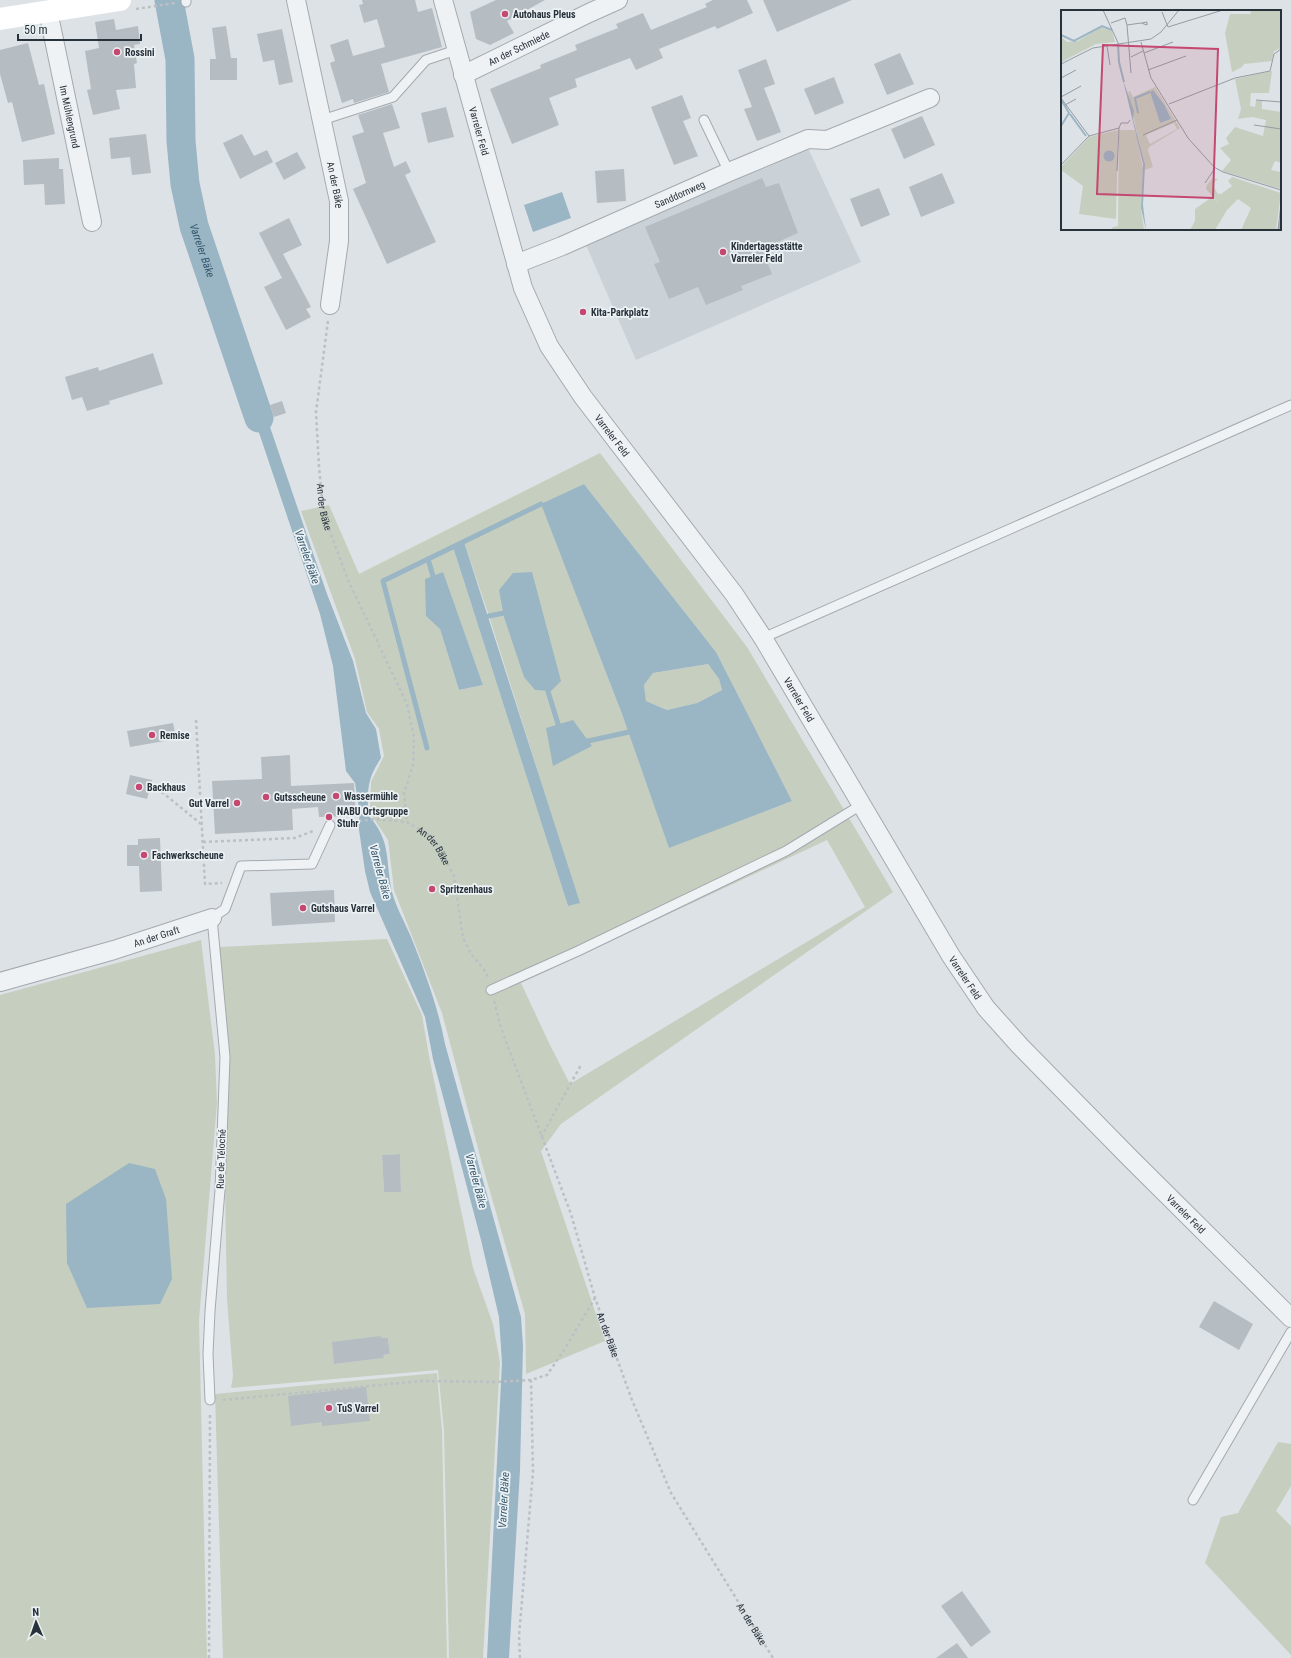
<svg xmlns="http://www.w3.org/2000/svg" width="1291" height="1658" font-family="'Roboto Condensed',sans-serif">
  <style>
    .built { fill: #cbd2d7 }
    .green { fill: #c6cfbf; fill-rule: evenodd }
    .water { fill: #9ab5c4; fill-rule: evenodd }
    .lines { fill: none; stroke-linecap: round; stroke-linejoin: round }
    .stream { stroke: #9ab5c4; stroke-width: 5 }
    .river { stroke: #9ab5c4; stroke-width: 29 }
    .building { fill: #b5bcc2 }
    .lane-casing { stroke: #a3aaaf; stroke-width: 11 }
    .street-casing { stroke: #a3aaaf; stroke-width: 20 }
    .path { stroke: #bbc0c5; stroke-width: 2.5; stroke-dasharray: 3 3; stroke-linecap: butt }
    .lane { stroke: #eff2f5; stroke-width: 9 }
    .street { stroke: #eff2f5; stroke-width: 18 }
    .secondary { stroke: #fff; stroke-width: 22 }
    .poi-dot { fill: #c54870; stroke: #ecf1f4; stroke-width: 1.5 }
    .labels { text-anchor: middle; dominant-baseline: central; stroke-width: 3.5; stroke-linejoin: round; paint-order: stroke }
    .poi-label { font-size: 10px; font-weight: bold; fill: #28323b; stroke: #ecf1f4; text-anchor: start }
    .street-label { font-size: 10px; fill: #28323b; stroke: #ecf1f4 }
    .water-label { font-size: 11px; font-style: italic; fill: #34576d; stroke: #ecf1f4 }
    .inset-river { fill: none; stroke: #9ab5c4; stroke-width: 2 }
    .inset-road { fill: none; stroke: #959ca2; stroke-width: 1 }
    .view { fill: #c54870; fill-opacity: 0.15; stroke: #c54870; stroke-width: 2 }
    .inset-edge { fill: none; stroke: #28323b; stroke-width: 2 }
  </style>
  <rect width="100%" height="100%" fill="#dde2e6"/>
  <path class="built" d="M808,148L861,262L636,360L585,243Z"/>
  <path class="green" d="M600,453L747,647L893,892L561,1124L541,1151L605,1341L526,1374L525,1314L483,1167L442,1013L394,890L388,840L370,813L371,782L384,756L379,729L367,712L355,659L301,511L329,505L359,574ZM584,484L716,652L792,801L669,847L622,714L542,505ZM464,542L489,616L579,903L568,906L453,547ZM443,573L483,685L459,690L440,629ZM827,840L865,907L570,1084L549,1043L521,983Z
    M708,664L719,679L722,690L697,703L667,710L646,701L644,685L653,673Z
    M387,939L422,1015L429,1056L473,1268L493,1324L500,1362L483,1658H449L444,1431L438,1370L231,1388L233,1376L227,1299L224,1131L219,947ZM400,1154L401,1192H384L382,1155ZM381,1336V1338H388L390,1354L383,1355V1358L334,1364Z
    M201,940L215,1055L217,1103L199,1320L207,1658H0V995Z
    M437,1373L442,1431L447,1658H223L215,1394Z
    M1278,1442L1291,1444V1486L1276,1511L1291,1526V1655L1205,1563L1221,1517L1238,1513Z"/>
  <path class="water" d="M562,192L571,218L533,232L524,205Z
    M246,381L257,389L327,594L353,661L366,713L376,729L381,758C366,781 368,789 368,815C392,841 385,861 392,892C396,907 405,923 411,937C425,972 438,1007 445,1044L521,1317L523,1346L520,1470L509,1658H487L502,1363L499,1317L481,1240L433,1059L425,1017L370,892L365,871L358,823L360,815L355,783L346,771L333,666L320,614L246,394Z
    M584,484L716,652L792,801L669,848L622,714L541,504ZM708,664L719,679L722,690L697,703L667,710L646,701L644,685L653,673Z
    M464,542L580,903L568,906L453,547Z
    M443,572L483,685L459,690L440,629L426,616L425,579Z
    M532,572L561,681L551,691L535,690L524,677L504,617L499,590L513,573Z
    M573,720L592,746L553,766L546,728Z
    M129,1163L155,1169L166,1199L172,1279L160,1304L87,1308L67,1263L66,1204Z"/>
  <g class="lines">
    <path class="stream" d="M428,559L433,576
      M489,616L509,612
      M546,685L558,724L561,728
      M583,741H588L629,732
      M427,748L383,581L541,504"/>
    <path class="river" id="s1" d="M169,0L180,59L181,141L185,184L194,226L259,418"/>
  </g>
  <path class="building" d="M362,0H415L418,12L432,8L442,47L381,64L389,92L354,103L353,99L342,103L330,63L335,61L330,45L348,39L353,56L385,47L377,19L364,23L359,5L363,4Z
    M496,0H545L507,21L514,33L490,45L476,39L470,12Z
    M713,0H747L753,13L717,29L715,26L659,49L663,58L636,70L630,58L575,79L577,87L549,98L559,125L512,144L490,89L541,68L540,65L577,50L575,45L618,28L616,24L643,13L651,30L707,7L705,4Z
    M763,0H852L777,32Z
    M114,19L116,30L138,26L140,44L134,45L137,63L134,64L136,88L116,90L120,109L93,115L87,90L91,89L85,51L99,48L95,22Z
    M226,26L231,58H237V80H210V59H216L212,28Z
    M282,29L293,82L279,85L274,60L263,62L257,34Z
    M28,43L39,85L44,84L55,134L22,142L12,102L8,103L0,74V50Z
    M900,53L914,84L887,95L874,64Z
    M766,59L775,84L764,88L781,132L757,141L744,109L752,107L738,70Z
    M834,77L844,103L815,115L804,89Z
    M682,95L691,118L683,121L698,156L674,165L651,107Z
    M392,104L400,128L383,133L394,167L406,161L411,172L405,175L436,242L387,264L353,189L366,183L352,136L364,132L358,115Z
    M446,107L454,137L428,143L421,113Z
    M922,116L935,145L904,159L891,129Z
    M146,134L151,173L132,175L130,157L111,159L109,138Z
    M242,134L254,156L267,150L273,162L240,179L223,143Z
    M297,152L306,168L284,180L275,163Z
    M59,158V169H63L65,204L45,205L44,184L24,185L23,160Z
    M624,169L626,201L597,203L595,171Z
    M942,173L955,203L921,217L909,187Z
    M762,178L766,187L779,183L798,233L762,249L772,274L741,286L743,290L706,305L698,287L669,299L654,264L660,262L645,227Z
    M879,188L890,215L861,227L850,199Z
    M289,218L302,245L283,254L311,307L306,309L311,317L286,330L264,287L282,278L259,233Z
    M153,353L163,384L109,401L110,404L87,411L82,397L72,400L65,377L98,367L99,371Z
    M282,401L286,413L274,417L270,405Z
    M173,723L176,739L130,747L127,731Z
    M290,755L291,786L354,783L356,816L319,817L318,807L292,809L293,830L215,834L212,781L262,779L261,757Z
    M130,775L152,780L147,799L126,794Z
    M160,838L162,891L140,892L139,866H127V845H138V839Z
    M334,890L335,922L272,926L270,893Z
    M400,1154L401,1192H384L382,1155Z
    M1214,1301L1253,1324L1239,1350L1199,1327Z
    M381,1336V1338H388L390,1354L383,1355L384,1358L334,1364L332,1342Z
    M366,1387L370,1421L322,1426V1422L291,1426L288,1396Z
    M962,1591L991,1632L971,1647L941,1606Z
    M957,1643L968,1658H936Z"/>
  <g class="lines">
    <defs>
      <path id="lane" d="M186,0V2
        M322,120L393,97L426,60L456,50
        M704,120L729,172
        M763,638L1291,405
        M491,990L578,951L786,851L861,805
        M210,1400L208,1354L210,1311L220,1190L225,1057L212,918L225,909L241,866L312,864L330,825
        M1193,1500L1291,1332"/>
      <g id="street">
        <path id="s5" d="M296,0L339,201V241L330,305"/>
        <path id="s6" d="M443,0L523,288L549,346L583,397L734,594L763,638L951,956L986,1008L1020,1046L1131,1159L1291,1318"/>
        <path id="s7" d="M48,11L92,222"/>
        <path id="s8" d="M463,75L589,13L618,0"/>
        <path id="s9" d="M516,264L562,246L729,172L808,139L827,140L930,98"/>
        <path id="s10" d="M0,982L114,950L212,918"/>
      </g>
    </defs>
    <use href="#lane" class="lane-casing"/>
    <use href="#street" class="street-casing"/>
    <g class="path">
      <path d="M136,9L175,3"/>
      <path id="s2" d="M328,321L316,412L319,467L323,508L326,521L348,580L407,704L414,737L413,765L404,793L407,822"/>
      <path d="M196,720L205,884L222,883"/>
      <path d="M157,788L201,824"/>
      <path id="s3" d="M341,823L376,819L407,822L429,835L438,846L454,876L463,938L471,954L486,972L488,978"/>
      <path d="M203,842L295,838L313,831"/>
      <path id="s4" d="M494,1001L501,1028L571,1214L595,1298L632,1400L671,1493L773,1658"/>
      <path d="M541,1137L581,1065"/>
      <path d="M223,1400L422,1381L495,1382L531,1380L547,1375L564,1350L595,1298"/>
      <path d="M209,1658L210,1412"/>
      <path d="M520,1658L519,1636L533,1472L531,1380"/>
    </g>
    <use href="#lane" class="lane"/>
    <use href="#street" class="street"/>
    <path class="secondary" d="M0,19L120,0"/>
  </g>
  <g class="poi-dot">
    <circle cx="505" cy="14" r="4"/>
    <circle cx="117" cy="52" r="4"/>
    <circle cx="723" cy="252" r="4"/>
    <circle cx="583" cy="312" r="4"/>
    <circle cx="152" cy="735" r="4"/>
    <circle cx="139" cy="787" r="4"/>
    <circle cx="336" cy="796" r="4"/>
    <circle cx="266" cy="797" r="4"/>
    <circle cx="237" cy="803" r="4"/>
    <circle cx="329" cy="817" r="4"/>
    <circle cx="144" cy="855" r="4"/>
    <circle cx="432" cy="889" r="4"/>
    <circle cx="303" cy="908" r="4"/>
    <circle cx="329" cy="1408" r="4"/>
  </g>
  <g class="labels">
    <g class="poi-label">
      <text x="513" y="14">Autohaus Pleus</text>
      <text x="125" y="52">Rossini</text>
      <text x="731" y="246">Kindertagesstätte<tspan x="731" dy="12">Varreler Feld</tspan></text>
      <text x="591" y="312">Kita-Parkplatz</text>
      <text x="160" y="735">Remise</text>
      <text x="147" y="787">Backhaus</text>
      <text x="344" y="796">Wassermühle</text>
      <text x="274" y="797">Gutsscheune</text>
      <text x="229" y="803" text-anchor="end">Gut Varrel</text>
      <text x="337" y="811">NABU Ortsgruppe<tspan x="337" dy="12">Stuhr</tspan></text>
      <text x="152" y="855">Fachwerkscheune</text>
      <text x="440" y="889">Spritzenhaus</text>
      <text x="311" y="908">Gutshaus Varrel</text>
      <text x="337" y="1408">TuS Varrel</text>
    </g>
    <g class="street-label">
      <text stroke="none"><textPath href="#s8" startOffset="62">An der Schmiede</textPath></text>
      <text stroke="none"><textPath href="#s7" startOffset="108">Im Mühlengrund</textPath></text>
      <text stroke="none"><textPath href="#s6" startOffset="136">Varreler Feld</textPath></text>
      <text stroke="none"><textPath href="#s5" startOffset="189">An der Bäke</textPath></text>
      <text stroke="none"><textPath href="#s9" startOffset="178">Sanddornweg</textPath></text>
      <text stroke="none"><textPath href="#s6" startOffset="472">Varreler Feld</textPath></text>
      <text stroke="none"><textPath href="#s2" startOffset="187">An der Bäke</textPath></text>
      <text stroke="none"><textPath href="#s6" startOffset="796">Varreler Feld</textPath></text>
      <text stroke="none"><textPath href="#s3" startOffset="103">An der Bäke</textPath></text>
      <text stroke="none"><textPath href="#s10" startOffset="163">An der Graft</textPath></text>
      <text stroke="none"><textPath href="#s6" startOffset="1120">Varreler Feld</textPath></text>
      <text transform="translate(221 1159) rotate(-88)">Rue de Téloché</text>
      <text stroke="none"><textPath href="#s6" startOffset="1444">Varreler Feld</textPath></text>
      <text stroke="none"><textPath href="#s4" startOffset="353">An der Bäke</textPath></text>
      <text stroke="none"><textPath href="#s4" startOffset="677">An der Bäke</textPath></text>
    </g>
    <g class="water-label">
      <text stroke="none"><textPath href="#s1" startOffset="254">Varreler Bäke</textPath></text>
      <text transform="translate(307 557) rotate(71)">Varreler Bäke</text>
      <text transform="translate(380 872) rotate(75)">Varreler Bäke</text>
      <text transform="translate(476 1181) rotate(75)">Varreler Bäke</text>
      <text transform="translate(504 1500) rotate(-87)">Varreler Bäke</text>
    </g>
  </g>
  <g transform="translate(1061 10)">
    <rect width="220" height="220" fill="#dde2e6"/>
    <path d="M189,0H220V38L213,41L211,51L183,54L181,57L171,62L164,23L169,4H190ZM40,17L51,21L54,32L35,34L0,52V27L6,32L17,31ZM211,61L208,83H190L189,96L194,97L195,91H201V99L220,102V153L214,151L210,160L220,162V179L161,161L170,150L159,138L168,134L165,128L174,117L202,126L205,110L191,107L177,109L180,99L174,69ZM94,77L119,118L88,137L87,140L92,157L84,160L67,82L69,81L72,87ZM89,82L104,96L110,109L99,113ZM113,113L116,119L89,134L85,125ZM57,120L55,209L18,204L22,176L0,160V157L28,127ZM58,120H73L76,127L82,159L80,198L83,220H50L52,217L57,216ZM171,167L220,183L215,220H180L190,198L177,189L166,200L154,220H129L134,211V199L151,187L159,195L145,179L146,175L152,168L157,169L151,174L157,184H160L171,176L167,171Z" fill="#c6cfbf" fill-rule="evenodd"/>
    <path d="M62,70L73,101L72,109L84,155L82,195L85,220L80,198L82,154ZM92,80L104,96L110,109L99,113L89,82ZM42.5 146a5.5 5.5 0 1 1 11 0a5.5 5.5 0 1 1-11 0Z" fill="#9ab5c4"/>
    <path class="inset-river" d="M0,25L13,31L41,16L51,20M57,34L58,52L63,72M77,103L74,88L89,82M9,104L25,126M0,116L8,103L1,91M218,220L220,207"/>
    <path class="inset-road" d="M42,0L58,35M101,2L107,17L162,0M50,13L64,8L66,15M80,32L90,68L127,128L153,157L162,162L220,180M46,36L49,55M83,43L112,32M70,47L82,41M0,54L32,38L90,29L100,22L118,0M87,60L125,46M70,63L66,15L80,13L86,15V12L81,13M0,68L15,60M0,87L20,76M0,88L28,126M195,90L220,92M108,94L174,68L209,61L213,44L220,39M4,95L15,89M193,115L220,119M58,118L60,113H67L69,110M82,125L116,110M0,155L28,126L58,118M56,161L58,118M144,173L154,158M217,220L220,194"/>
    <path class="view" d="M42,35L157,39L152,188L36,184Z"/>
    <rect width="220" height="220" class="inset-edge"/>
  </g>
  <g transform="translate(36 1622) rotate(358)" stroke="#ecf1f4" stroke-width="3" paint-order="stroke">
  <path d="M0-3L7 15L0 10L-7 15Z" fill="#28323b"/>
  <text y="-6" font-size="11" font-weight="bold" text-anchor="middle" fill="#28323b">N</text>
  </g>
  <path d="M18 34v6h123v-6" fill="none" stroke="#28323b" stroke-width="2"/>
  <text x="24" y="34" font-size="12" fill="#28323b" stroke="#ecf1f4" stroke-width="3" paint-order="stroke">50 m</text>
</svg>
